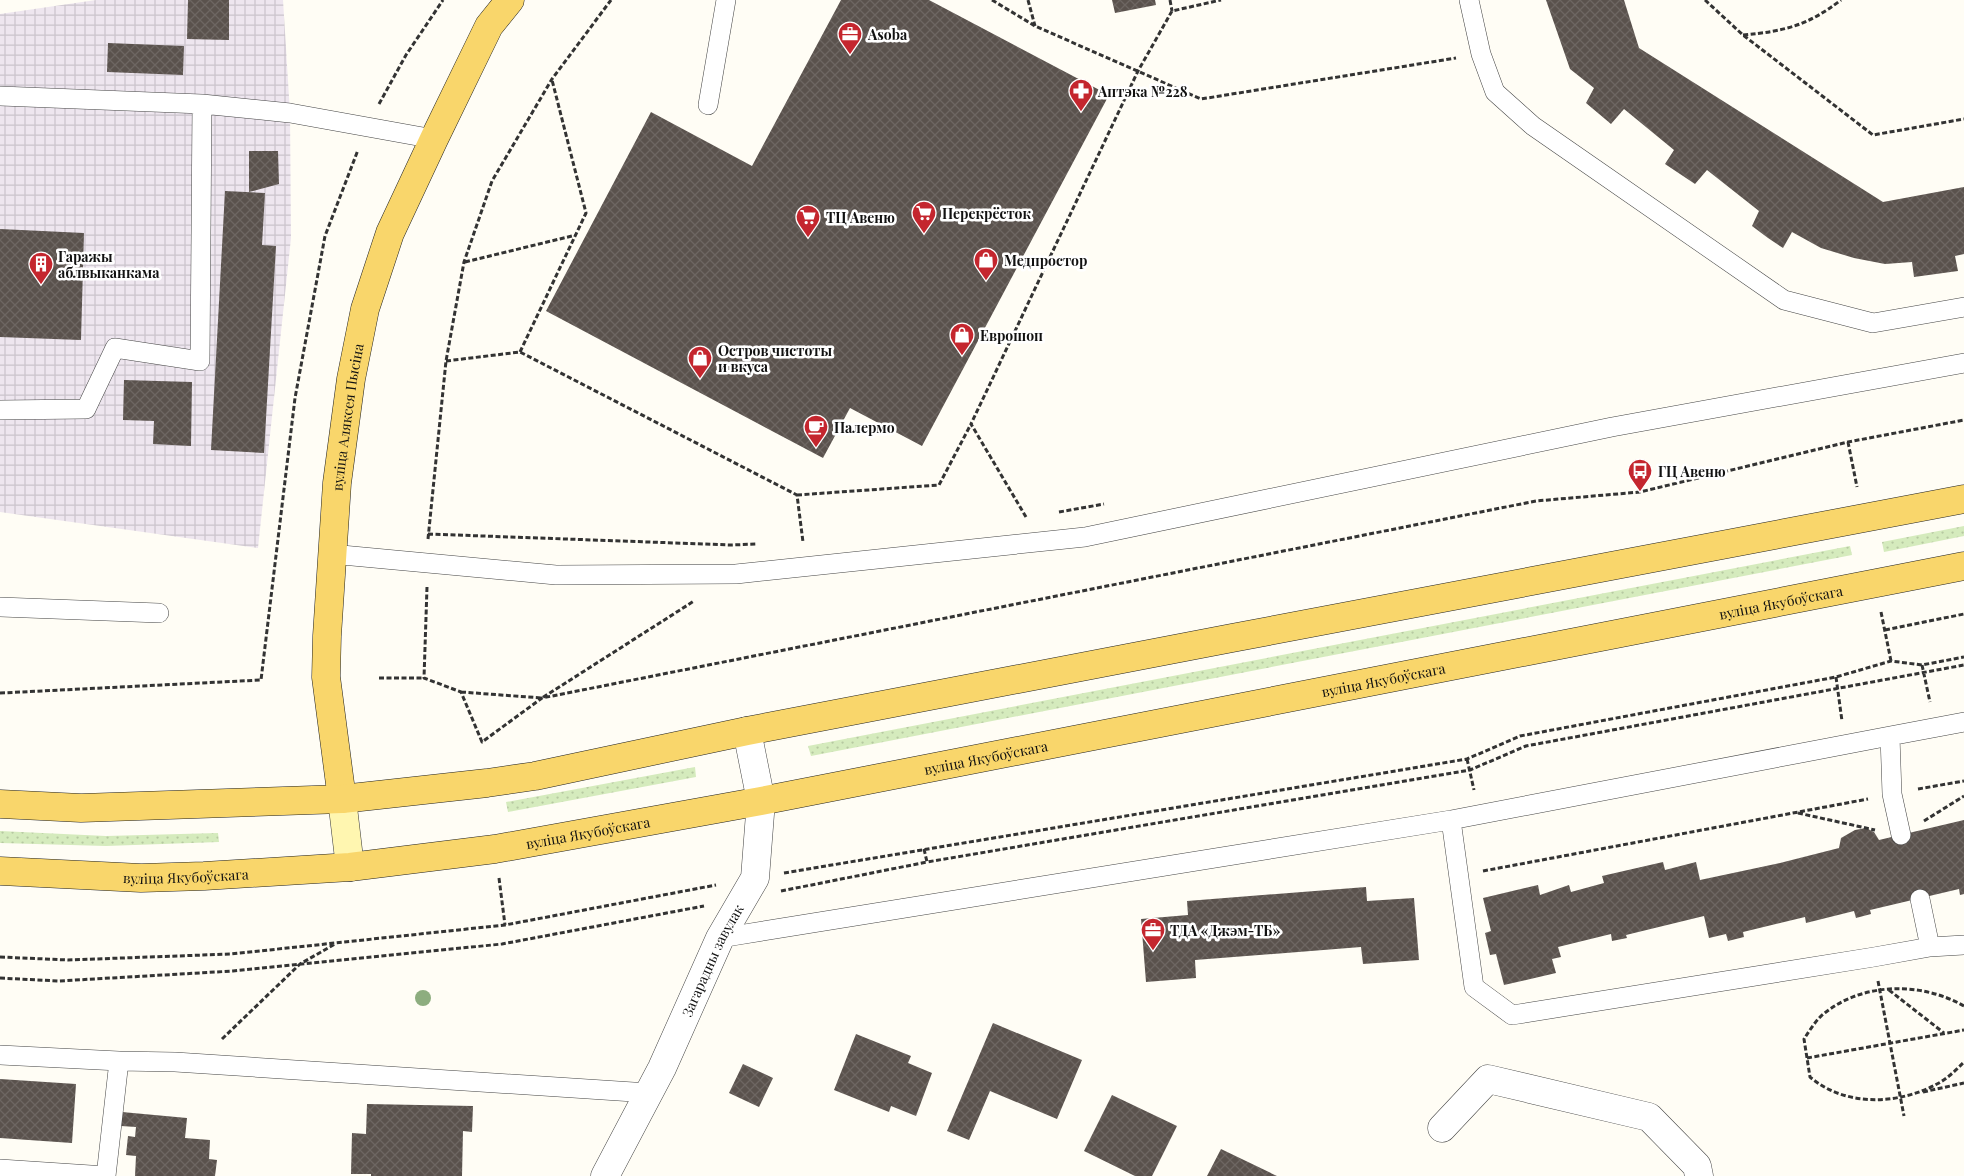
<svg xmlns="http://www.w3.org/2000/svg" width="1964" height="1176" font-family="'Playfair Display',serif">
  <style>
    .industrial { fill: url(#industrial-grid) }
    .grass { fill: url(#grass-dots) }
    .building { fill: url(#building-cross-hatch) }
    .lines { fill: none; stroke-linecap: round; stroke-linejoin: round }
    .lane-casing { stroke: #444; stroke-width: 20 }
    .street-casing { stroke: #444; stroke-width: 29 }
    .secondary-casing { stroke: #333; stroke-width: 29 }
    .primary-casing { stroke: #222; stroke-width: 29 }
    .path { stroke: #333; stroke-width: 3; stroke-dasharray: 5 2.5; stroke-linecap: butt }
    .lane { stroke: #fff; stroke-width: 19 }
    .street { stroke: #fff; stroke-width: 28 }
    .secondary { stroke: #fff6b0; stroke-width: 28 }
    .primary { stroke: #f9d66b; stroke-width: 28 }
    .tree { fill: #8dad7f }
    .labels { text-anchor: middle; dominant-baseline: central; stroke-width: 5; stroke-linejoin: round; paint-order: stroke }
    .poi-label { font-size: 14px; font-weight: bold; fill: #111; stroke: #fff; text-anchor: start }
    .street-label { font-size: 14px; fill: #111; stroke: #fff }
  </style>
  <defs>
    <pattern id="industrial-grid" width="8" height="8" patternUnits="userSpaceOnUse" patternTransform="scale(1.25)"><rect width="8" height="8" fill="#eee6ef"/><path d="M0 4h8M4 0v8" fill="none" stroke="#cbc4cc"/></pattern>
    <pattern id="grass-dots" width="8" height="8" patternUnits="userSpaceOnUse" patternTransform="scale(1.25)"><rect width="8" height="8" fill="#d5ebbd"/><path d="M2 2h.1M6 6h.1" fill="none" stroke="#b6c8a1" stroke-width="1.8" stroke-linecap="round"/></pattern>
    <pattern id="building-cross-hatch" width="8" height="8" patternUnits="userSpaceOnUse" patternTransform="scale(1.25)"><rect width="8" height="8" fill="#5a524d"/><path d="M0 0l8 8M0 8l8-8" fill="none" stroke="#6d6662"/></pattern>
  </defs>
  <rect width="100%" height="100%" fill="#fffdf5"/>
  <path class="industrial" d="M96,0H283L290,113L291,238L258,548L0,512V14Z"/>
  <path class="grass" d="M1964,526V536L1884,552L1882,542Z
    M1850,546L1852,555L811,756L808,746Z
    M695,767L696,777L508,812L506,802Z
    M0,831L106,836L218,833L219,842L106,846L0,843Z"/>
  <path class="building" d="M188,0H229V40L187,39Z
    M841,0H929L1109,95L922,446L850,408L823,458L546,311L651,112L752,166Z
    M1112,0H1155L1156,5L1115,13Z
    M1546,0H1624L1639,48L1883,202L1964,187V254L1955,256L1958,271L1914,277L1912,262L1885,264L1854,258L1821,248L1792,232L1783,248L1768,238L1752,226L1759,211L1707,170L1695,184L1665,164L1674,150L1624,109L1611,124L1586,103L1594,88L1570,69Z
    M108,43L184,46L183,75L107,72Z
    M249,151H278L279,184L249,192Z
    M225,191L265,193L262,245L276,246L264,453L211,450Z
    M0,229L84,233L81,340L0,337Z
    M124,380L192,382L191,446L153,444L154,421L123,420Z
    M1964,820V894L1960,895L1959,889L1870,910L1871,914L1856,918L1854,911L1806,923L1805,917L1743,932L1744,937L1728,941L1726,934L1709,938L1704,916L1626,935L1627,938L1612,941L1611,934L1558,947L1561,957L1552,959L1556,973L1504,985L1496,954L1490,955L1485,933L1491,931L1483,898L1538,885L1540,895L1569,885L1571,892L1604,883L1602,876L1663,862L1665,870L1696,862L1700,880L1780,863L1839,848L1841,838L1855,830L1866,828L1874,832L1879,840Z
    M1366,887L1367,901L1414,898L1419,960L1363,964L1361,947L1195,960L1196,978L1146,982L1141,919L1188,915L1187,901Z
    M993,1023L1082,1060L1057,1119L990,1091L969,1140L947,1131Z
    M856,1034L911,1056L908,1063L932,1073L916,1116L891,1106L889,1112L834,1090Z
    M743,1064L773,1078L759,1107L729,1093Z
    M0,1079L76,1084L72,1143L0,1138Z
    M1112,1095L1177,1126L1152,1176H1135L1084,1151Z
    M367,1104L473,1106L472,1132L463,1131L462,1176H371V1174H351L352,1133L366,1134Z
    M122,1112L187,1118L185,1138L210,1140L209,1159L217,1160L215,1176H135L136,1156L126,1155L128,1136L135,1137L136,1127L121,1126Z
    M1221,1149L1277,1176H1207Z"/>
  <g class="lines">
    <defs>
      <path id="lane" d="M1469,0L1481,54L1495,92L1533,126L1784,300L1873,323L1964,307
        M0,96L202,104L290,113L434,139
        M708,105L726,0
        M0,410L86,409L115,348L200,361L202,104
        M331,554L556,575L736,574L1085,537L1612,427L1964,363
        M0,607L159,613
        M1890,736L1964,722
        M1451,820L1474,987L1512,1015L1874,957L1930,947L1964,945
        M1920,899L1930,947
        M720,938L1451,820L1890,736L1892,794L1901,835
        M0,1055L119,1061L175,1062L649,1093
        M0,1169L106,1176
        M106,1176L119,1061"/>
      <g id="street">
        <path d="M1442,1128L1488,1079L1649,1117L1697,1166L1699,1176"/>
        <path id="s1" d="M605,1176L662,1068L720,938L755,878L761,801L747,731"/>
      </g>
      <path id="secondary" d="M342,799L350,867"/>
      <g id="primary">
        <path id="s2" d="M342,799L326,677L327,636L337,483L351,379L365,309L390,233L434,139L489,26L510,0"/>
        <path d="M0,804L81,808L342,799L487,783L535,776L747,731L1232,638L1964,499"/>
        <path id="s3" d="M0,871L141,878L204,876L350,867L495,849L761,801L1964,566"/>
      </g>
    </defs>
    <use href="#lane" class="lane-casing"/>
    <use href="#street" class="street-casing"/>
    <use href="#secondary" class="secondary-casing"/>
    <use href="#primary" class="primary-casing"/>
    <path class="path" d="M992,0L1035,26L1201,99L1456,58
      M1028,0L1035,26
      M1170,0L1172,11
      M1705,0L1743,35L1873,135L1964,119
      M1743,35C1785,31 1807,26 1841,0
      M379,104L406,55L443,0
      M465,262L576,235
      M520,352L586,213L552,80
      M446,361L520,352L797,495L803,542
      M1848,442L1857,487
      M797,495L939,485L971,424
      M1059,512L1104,504
      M1026,517L971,424L1138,71L1172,11L1221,0
      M428,534L731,545L757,544
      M428,539L446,361L464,262L492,181L552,79L611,0
      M427,587L424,678L461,692L482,742L542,698L1536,501L1640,492L1848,442L1964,420
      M1881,612L1891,661
      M1885,630L1964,614
      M1922,665L1930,702
      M1836,677L1842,721
      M379,678H424
      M461,692L542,698L694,601
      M0,693L261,680L295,398L325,236L358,150
      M1467,759L1474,790
      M1918,789L1964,781
      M1798,813L1875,830
      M1924,821L1964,796
      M924,849L927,862L1470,770L1526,746L1964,665
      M1483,871L1868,799
      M784,873L1467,759L1520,736L1836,677L1891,661L1922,665L1964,657
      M499,878L505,925
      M781,891L927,862
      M0,957L68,960L231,954L505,925L716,885
      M0,978L59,981L233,971L502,944L704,906
      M1878,981L1904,1116
      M1889,990L1944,1033
      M1964,1006C1922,982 1865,982 1826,1012C1817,1018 1810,1030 1804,1039L1810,1077C1845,1107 1898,1105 1937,1084C1947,1079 1956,1070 1964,1062
      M222,1039L300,964L335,944
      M1807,1058L1964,1030
      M1923,1092L1964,1083"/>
    <use href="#lane" class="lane"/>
    <use href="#street" class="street"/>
    <use href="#secondary" class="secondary"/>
    <use href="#primary" class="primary"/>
  </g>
  <circle class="tree" cx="423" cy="998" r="8"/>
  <defs>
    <symbol id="office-pin" viewBox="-11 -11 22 30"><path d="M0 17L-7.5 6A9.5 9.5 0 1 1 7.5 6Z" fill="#c4262e" stroke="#fff"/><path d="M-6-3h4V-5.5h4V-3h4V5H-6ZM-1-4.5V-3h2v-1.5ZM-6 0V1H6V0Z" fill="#fff"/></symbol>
    <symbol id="pharmacy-pin" viewBox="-11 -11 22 30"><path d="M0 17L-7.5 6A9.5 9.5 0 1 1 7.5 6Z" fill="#c4262e" stroke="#fff"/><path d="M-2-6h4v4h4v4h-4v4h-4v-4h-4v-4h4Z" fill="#fff"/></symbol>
    <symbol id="supermarket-pin" viewBox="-11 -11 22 30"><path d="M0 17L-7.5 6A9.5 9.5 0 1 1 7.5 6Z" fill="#c4262e" stroke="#fff"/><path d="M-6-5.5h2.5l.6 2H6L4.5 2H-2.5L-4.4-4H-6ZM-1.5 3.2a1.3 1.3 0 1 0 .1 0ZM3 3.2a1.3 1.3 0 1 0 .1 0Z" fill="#fff"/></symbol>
    <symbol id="shop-pin" viewBox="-11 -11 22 30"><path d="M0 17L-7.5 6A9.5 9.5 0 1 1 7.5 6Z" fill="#c4262e" stroke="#fff"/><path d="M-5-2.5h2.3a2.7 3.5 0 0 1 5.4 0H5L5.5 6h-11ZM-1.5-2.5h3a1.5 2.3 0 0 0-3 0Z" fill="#fff"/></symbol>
    <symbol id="building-pin" viewBox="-11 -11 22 30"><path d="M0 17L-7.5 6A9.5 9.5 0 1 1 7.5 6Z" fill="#c4262e" stroke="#fff"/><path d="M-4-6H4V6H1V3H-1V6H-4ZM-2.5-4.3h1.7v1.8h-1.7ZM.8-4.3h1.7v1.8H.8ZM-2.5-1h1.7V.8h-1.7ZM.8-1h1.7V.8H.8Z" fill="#fff"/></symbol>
    <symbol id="cafe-pin" viewBox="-11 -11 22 30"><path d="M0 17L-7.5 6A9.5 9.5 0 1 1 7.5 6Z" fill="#c4262e" stroke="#fff"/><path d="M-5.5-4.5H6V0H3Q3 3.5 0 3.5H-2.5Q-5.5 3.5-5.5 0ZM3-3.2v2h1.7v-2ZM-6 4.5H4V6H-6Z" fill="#fff"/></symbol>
    <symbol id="bus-pin" viewBox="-11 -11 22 30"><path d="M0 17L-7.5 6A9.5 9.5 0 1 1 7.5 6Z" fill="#c4262e" stroke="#fff"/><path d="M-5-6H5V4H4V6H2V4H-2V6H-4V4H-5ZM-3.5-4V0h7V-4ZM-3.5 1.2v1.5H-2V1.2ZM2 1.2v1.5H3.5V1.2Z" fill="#fff"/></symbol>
  </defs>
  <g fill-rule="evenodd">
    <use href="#office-pin" x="836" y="20" width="28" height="38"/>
    <use href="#pharmacy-pin" x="1067" y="77" width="28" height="38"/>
    <use href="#supermarket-pin" x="910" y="199" width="28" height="38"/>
    <use href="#supermarket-pin" x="794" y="203" width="28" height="38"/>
    <use href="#shop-pin" x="972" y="246" width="28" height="38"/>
    <use href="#building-pin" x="27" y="250" width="28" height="38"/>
    <use href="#shop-pin" x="948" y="321" width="28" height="38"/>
    <use href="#shop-pin" x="686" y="344" width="28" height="38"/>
    <use href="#cafe-pin" x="802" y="413" width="28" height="38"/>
    <use href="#bus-pin" x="1626" y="457" width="28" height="38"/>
    <use href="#office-pin" x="1139" y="916" width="28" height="38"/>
  </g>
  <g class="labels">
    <g class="poi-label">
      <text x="868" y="34">Asoba</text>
      <text x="1098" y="91">Аптэка №228</text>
      <text x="942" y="213">Перекрёсток</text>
      <text x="826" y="217">ТЦ Авеню</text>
      <text x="58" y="256">Гаражы<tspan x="58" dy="16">аблвыканкама</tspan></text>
      <text x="1004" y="260">Медпростор</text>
      <text x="980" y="335">Еврошоп</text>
      <text x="718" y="350">Остров чистоты<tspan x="718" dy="16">и вкуса</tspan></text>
      <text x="834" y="427">Палермо</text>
      <text x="1658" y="471">ГЦ Авеню</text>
      <text x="1170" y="930">ТДА «Джэм-ТБ»</text>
    </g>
    <g class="street-label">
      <text stroke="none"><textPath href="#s2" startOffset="384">вуліца Аляксея Пысіна</textPath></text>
      <text stroke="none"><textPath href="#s3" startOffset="1806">вуліца Якубоўскага</textPath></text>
      <text stroke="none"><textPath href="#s3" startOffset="1401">вуліца Якубоўскага</textPath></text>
      <text stroke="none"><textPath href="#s3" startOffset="996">вуліца Якубоўскага</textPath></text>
      <text stroke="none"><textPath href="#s3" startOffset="591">вуліца Якубоўскага</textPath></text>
      <text stroke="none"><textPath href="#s3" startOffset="186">вуліца Якубоўскага</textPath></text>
      <text stroke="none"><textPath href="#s1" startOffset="241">Загарадны завулак</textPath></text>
    </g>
  </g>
</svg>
